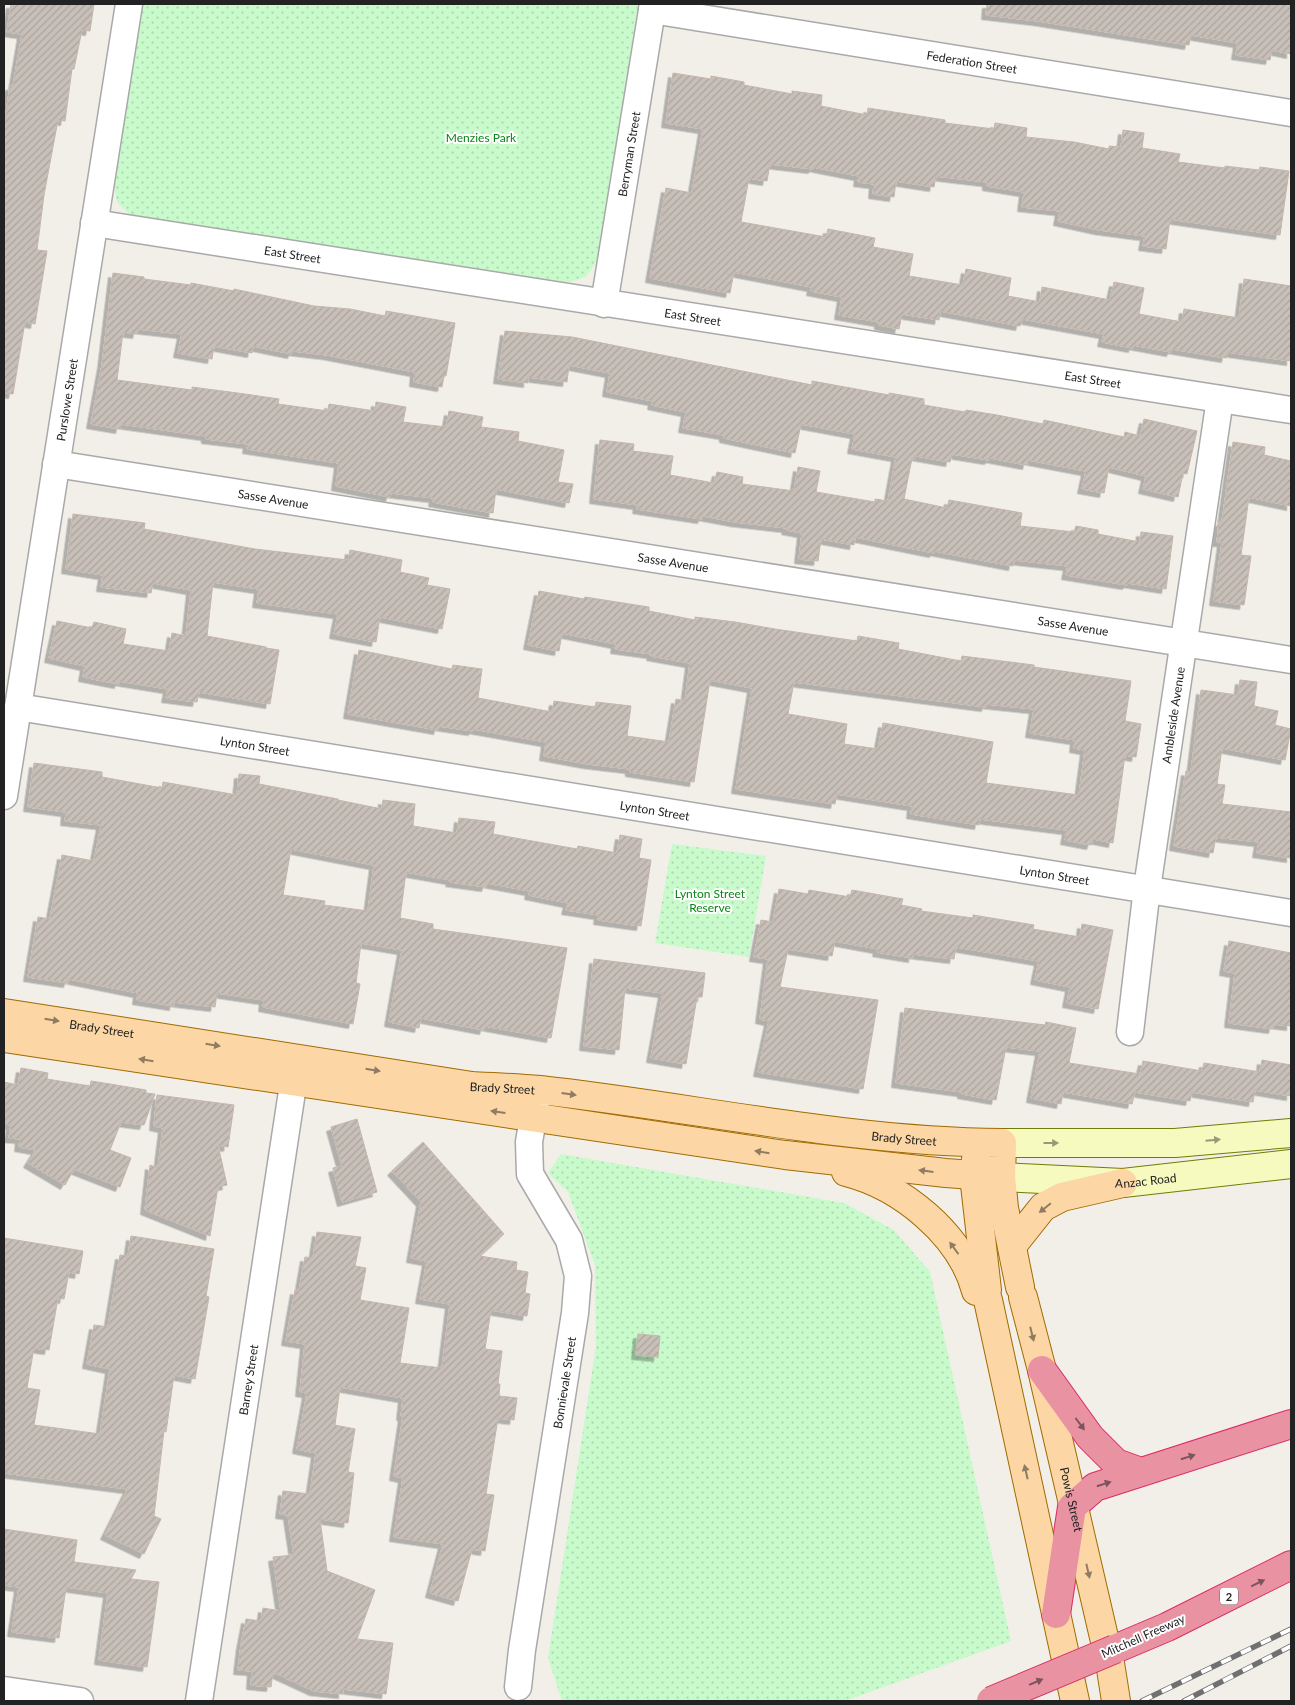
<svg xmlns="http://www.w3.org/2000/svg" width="1295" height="1705" font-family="Lato,sans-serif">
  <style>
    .park { fill: url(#park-dots) }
    .building { fill: url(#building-hatch); stroke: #c4b6ab; fill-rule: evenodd; filter: url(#shadow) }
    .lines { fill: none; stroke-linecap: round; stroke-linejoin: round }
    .minor-casing { stroke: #a9a9a9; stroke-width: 29 }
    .secondary-casing { stroke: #707d05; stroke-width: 30 }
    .primary-casing { stroke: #a06b00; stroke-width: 30 }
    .motorway-casing { stroke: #dc2a67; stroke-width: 30 }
    .minor { stroke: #fff; stroke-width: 26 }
    .secondary { stroke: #f7fabf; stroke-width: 28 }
    .primary { stroke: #fcd6a4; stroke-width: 28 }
    .motorway { stroke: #e892a2; stroke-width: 28 }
    .rail-casing { stroke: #707070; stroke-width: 5.5 }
    .rail { stroke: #fff; stroke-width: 4; stroke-dasharray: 11; stroke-linecap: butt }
    .motorway-bridge-casing { stroke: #dc2a67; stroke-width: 30; stroke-linecap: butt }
    .motorway-bridge { stroke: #e892a2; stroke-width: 28 }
    .oneway { fill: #8f7c63 }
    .oneway2 { fill: #979978 }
    .oneway3 { fill: #7b545c }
    .labels { text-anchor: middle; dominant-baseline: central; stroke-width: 4; stroke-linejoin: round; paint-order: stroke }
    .shield { fill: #fff; stroke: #646464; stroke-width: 1 }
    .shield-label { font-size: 11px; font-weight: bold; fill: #222 }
    .street-label { font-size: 12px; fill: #222; stroke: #fff }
    .park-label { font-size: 12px; fill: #0c8416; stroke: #fff }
  </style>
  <defs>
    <pattern id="park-dots" width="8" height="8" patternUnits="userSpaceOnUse" patternTransform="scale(1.25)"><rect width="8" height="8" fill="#c8facc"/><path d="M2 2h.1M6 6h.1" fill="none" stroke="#acd6af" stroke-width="1.8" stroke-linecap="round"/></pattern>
    <pattern id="building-hatch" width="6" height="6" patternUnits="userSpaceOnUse" patternTransform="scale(1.25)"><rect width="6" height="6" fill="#c7bfb8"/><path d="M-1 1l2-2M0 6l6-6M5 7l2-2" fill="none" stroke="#aba49e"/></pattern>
    <filter id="shadow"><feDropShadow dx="-4.5" dy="4.5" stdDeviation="0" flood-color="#0004"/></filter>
  </defs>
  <rect width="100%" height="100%" fill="#f2efe9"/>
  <path class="park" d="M140,4H638L598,259L586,277L563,284L132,217L117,202L113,180Z
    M672,844L766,856L749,957L655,943Z
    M561,1154L844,1203L894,1230L930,1272L1011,1641L845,1701H562L548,1658L596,1346L595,1265L568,1192L548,1173Z"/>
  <path class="building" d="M11,4H94L90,31L82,30L74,69H72L65,121L58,120L44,195L37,250L47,251L35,324L25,322L13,394L4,393V120H5L10,86H13L22,34L7,32Z
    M987,4H1291V54L1272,50L1270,60L1236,55L1238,43L1191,35L1189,45L1038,21L986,15Z
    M673,73L711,79V76L744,82V85L792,94V91L822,95L821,106L867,115L868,108L945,120V123L994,129L995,123L1027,128L1026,137L1074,142L1109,149V146L1121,147L1123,130L1144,133L1142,148L1180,154L1178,162L1225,168V166L1259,170L1260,167L1289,171L1280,235L1170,219L1166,249L1143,246L1145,236L1099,230L1058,221L1060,211L1022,207L1024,192L987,186V182L936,176L934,187L896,181L894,197L873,194L874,184L858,182L859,176L813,167V169L770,164L767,181L749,178L741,222L826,237L828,229L875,238L873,247L913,254L909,276L963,285L966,269L1011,278L1008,296L1040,302L1042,287L1110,300L1114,282L1144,288L1139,314L1182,322L1184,309L1239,318L1244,279L1291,286V361L1227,352L1226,358L1172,349L1171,352L1133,345V348L1102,342L1104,334L1022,319L1020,326L940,311L939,320L902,314L899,329L879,325V322L839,315L842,297L811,291L812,287L734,272L730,293L650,278L666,188L692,193L703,129L666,123Z
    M113,273L144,277V279L191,285V283L234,291V289L314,306L350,309L385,316L386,311L455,323L446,376H444L442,387L414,382L415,372L327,355L293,351L292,354L253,346L252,353L214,346L212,359L178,353L182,334L138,329L137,334L123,332L117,380L192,390V387L245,394L279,399L278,404L328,411L329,404L375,411L376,402L406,407L403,422L446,427L449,411L483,417L481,427L519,432L518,441L564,450L558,482L573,484L569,503L496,489L493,513L433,502L434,498L391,493L390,497L336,486L339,463L247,449L248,444L206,439V436L121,424L120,429L91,424L102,365Z
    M505,331L572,337L812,385V381L889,395V393L924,399V405L965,412L966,410L997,415L1043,424L1044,420L1124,437L1125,432L1140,436L1144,419L1197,431L1187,474L1183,473L1178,497L1143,489L1146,476L1109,467L1104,493L1082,489L1086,471L1028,460L1027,465L990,458L989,460L952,454L950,462L916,456L915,459L912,458L904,499L947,508L949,500L1022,513L1020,526L1074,532L1076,526L1098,530V534L1140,542L1141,532L1173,536L1166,589L1128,583L1127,585L1066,575L1068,566L1014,560L1013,566L934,551V553L855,537L854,545L821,539L818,561L799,559L802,533L786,530L787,528L735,522L703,516L702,519L637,509L638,505L594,499L600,440L634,444L633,451L673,456L670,475L714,483L717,472L743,477L742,484L794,491L798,467L820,471L816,492L875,502V499L888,501L896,457L852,449L855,434L801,424L795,453L724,438V435L683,428L686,412L652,405L653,401L607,392L610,373L569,365L567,382L528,377V383L498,379Z
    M1233,442L1265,447L1264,455L1291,461V506L1249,497L1241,555L1251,556L1244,605L1214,601L1222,542H1217L1219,522H1222Z
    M73,514L145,523L144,529L255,549L348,560L350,550L402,560L400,572L429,578L427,585L450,589L442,629L380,617L376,642L334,634L338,614L257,603L259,589L213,582L207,636L266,647V648L279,650L270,704L199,692L197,702L166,698L168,689L119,681V684L83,677L85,666L49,658L57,621L92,628L94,622L126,629L123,644L169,651L172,633L186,636L191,590L153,583L151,593L101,587L103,575L66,569Z
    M539,591L584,599L585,597L649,607V611L695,620V617L735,622L775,629L857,641L858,636L899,643L898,649L961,661L962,656L1034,665V667L1131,681L1125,721L1141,724L1136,757L1125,755L1113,843L1093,839L1091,845L1065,840L1067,830L980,819L979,825L911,814L912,806L837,794L835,804L736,789L752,688L710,680L694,782L630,772V769L588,764L544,756L546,742L473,729V731L439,726L438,730L348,714L359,650L452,669L453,665L482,669L478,698L552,712L554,701L595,707L596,702L631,706L627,736L669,742L676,699L685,701L690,663L651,656L652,654L615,649L616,644L562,633L559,651L528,645ZM794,682L986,707V704L1034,709L1030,733L1075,740L1074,748L1085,750L1079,795L986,783L993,742L883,723L878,749L844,744L847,724L788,714Z
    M1240,680L1257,682L1254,706L1278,711L1275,725L1291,729L1285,760L1222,748L1217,784L1225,785L1222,804L1291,812V858L1257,853L1259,842L1216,837L1213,853L1174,846L1186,771L1191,772L1201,690L1238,695Z
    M34,763L102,772V777L162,788L163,782L237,795L239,774L260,776L259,784L338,799V800L382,809L383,800L415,804L413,826L457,833L459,818L495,822L493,834L577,849L578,846L617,853L620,835L642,839L639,858L651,860L641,926L598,920L599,915L566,910L568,903L529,895L530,891L487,883L486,887L450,882L451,880L406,872L400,918L433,924V929L567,948L551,1038L485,1026L484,1030L421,1018L419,1028L389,1022L402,950L361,943L356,983L360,984L353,1024L263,1007L264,1000L217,993L215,1007L174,1002V1006L137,1000L138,993L69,979L68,983L28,977L38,917L50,919L62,855L94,861L101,825L65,821L66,812L28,807ZM291,849L374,865L368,911L324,905L325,901L283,895Z
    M779,889L808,894L809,890L850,897L852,890L903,899L901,905L922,909L921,911L973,918V915L1034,925L1033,929L1080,937L1082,924L1113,930L1098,1009L1067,1003L1070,987L1035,980L1039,961L956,947L954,959L913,954V958L877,952L878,949L835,941L832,956L788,949L780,987L878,1000L863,1089L758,1072L769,1021L760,1019L768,959L754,957L761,920L773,922Z
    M1229,941L1291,953V1026L1274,1024L1273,1029L1229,1023L1235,973L1224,971Z
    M594,959L705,973L702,997H697L686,1064L651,1058L663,993L625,988L619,1050L584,1046Z
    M905,1008L1045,1025L1046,1022L1076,1028L1069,1063L1140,1074L1143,1061L1202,1071L1204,1063L1260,1072L1262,1060L1291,1065V1096L1255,1090L1253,1102L1192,1092L1190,1101L1135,1092L1132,1104L1063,1092L1061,1104L1031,1098L1040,1051L1006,1047L996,1100L962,1094V1092L896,1083Z
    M21,1068L48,1073L47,1079L90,1086L91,1081L110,1084L146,1090V1093L155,1094L144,1125L121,1122L110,1150L131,1158L120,1187L74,1169L65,1185L28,1163L36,1150L19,1147L20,1139L9,1138L11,1125L4,1124V1082L18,1085Z
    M157,1095L234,1105L228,1147L218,1145L227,1185L218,1187L210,1236L145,1210L150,1165L158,1168L163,1128L154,1126Z
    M357,1119L377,1192L342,1202L333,1168L342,1166L331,1127Z
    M423,1142L504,1234L480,1256L517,1262L516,1270L528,1272L525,1293L530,1294L527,1316L491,1310L485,1349L502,1351L498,1384H500L499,1396L517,1398L514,1420L498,1418L486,1494L494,1495L485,1551L472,1549L458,1601L430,1593L443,1544L394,1537L403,1478L394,1476L403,1416H401L403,1398L340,1387L335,1425L355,1429L348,1472L354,1473L348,1523L320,1519L327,1571L375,1590L357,1639L393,1643L386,1694L343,1689V1694L314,1691L273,1672L271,1687L251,1685L252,1671L238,1670L241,1645L246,1619L261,1621L263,1608L281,1611L273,1557L294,1555L288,1515L280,1514L283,1491L310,1494L316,1453L297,1449L307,1393L300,1392L305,1344L286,1341L295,1290L299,1291L305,1257L313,1258L317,1232L361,1237L355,1266L366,1268L360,1300L409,1308L400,1363L442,1368L450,1304L420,1299L427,1261L411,1258L421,1202L392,1171Z
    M131,1236L214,1249L206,1296L209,1297L195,1379L174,1375L166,1432L164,1431L154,1516L161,1519L144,1554L105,1535L128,1489L4,1473V1238L83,1251L79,1274L69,1272L64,1299L58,1298L49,1350L34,1348L27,1388L40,1390L34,1425L100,1434L110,1369L87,1364L94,1325L108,1327L120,1255L128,1256Z
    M638,1334L660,1336L658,1357L636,1355Z
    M4,1529L77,1540L74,1562L136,1570L131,1579L159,1582L147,1667L99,1660L108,1593L66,1587L59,1638L12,1632L19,1587L4,1585Z"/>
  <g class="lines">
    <defs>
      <g id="minor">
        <path id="s1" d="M652,10L1291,113"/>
        <path id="s2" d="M94,223L1291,410"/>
        <path id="s3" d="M604,304L653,4"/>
        <path id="s4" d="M56,464L1291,660"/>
        <path id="s5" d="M18,707L1291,913"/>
        <path id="s6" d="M4,796L129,4"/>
        <path id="s7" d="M1130,1032L1147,888L1220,399"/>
        <path id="s8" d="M518,1687L522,1650L575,1313L578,1276L569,1240L530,1174L529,1142L537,1095"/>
        <path d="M4,1690L80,1701"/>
        <path id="s9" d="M199,1701L297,1059"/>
      </g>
      <g id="secondary">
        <path d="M1002,1143H1175L1291,1133"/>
        <path id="s10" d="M1001,1177L1123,1183L1291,1164"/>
      </g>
      <g id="primary">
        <path id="s11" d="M4,1013L472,1086C494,1087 517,1088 540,1090C694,1107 847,1142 1002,1143L1001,1177L1004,1208L1020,1287"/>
        <path d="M4,1038L785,1155L946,1173L1001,1177"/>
        <path d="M976,1159L974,1176L987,1290"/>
        <path d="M846,1172C901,1186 961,1234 976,1291"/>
        <path d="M1012,1246L1043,1207L1062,1197L1123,1183"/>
        <path id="s12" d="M1023,1297L1042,1370L1110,1663L1116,1701"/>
        <path d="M988,1300L1075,1701"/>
      </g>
      <path id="motorway" d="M1042,1370L1090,1437L1116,1463L1141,1472
        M1056,1614L1072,1507L1095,1487L1291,1424
        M1115,1649L1167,1627L1291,1565"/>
    </defs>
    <use href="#minor" class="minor-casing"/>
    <use href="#secondary" class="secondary-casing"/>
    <use href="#primary" class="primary-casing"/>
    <use href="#motorway" class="motorway-casing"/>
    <use href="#minor" class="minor"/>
    <use href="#secondary" class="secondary"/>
    <use href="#primary" class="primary"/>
    <use href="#motorway" class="motorway"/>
    <defs>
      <path id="rail" d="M1142,1701L1291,1629
        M1184,1701L1291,1646"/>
    </defs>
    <use href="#rail" class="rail-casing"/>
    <use href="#rail" class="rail"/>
    <defs>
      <path id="motorway-bridge" d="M991,1701L1115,1649"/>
    </defs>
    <use href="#motorway-bridge" class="motorway-bridge-casing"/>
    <use href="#motorway-bridge" class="motorway-bridge"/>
  </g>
  <defs><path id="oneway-solid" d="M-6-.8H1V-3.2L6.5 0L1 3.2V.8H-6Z" transform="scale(1.25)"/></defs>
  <g class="oneway">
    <use href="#oneway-solid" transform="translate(52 1020) rotate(9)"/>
    <use href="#oneway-solid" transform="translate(213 1045) rotate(9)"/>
    <use href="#oneway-solid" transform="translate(146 1060) rotate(-171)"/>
    <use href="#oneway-solid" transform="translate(373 1070) rotate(9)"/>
    <use href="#oneway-solid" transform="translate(569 1094) rotate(8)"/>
    <use href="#oneway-solid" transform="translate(498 1112) rotate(-172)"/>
    <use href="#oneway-solid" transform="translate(762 1152) rotate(-171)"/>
    <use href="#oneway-solid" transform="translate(926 1171) rotate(-173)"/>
    <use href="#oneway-solid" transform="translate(1045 1208) rotate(141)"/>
    <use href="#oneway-solid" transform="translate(954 1248) rotate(-126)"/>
    <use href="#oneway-solid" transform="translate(1032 1334) rotate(76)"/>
    <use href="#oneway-solid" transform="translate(1026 1472) rotate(-103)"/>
    <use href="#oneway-solid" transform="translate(1088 1571) rotate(77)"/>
  </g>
  <g class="oneway2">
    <use href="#oneway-solid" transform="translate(1213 1140) rotate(-5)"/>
    <use href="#oneway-solid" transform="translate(1051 1143)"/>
  </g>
  <g class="oneway3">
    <use href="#oneway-solid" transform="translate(1080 1424) rotate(53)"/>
    <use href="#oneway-solid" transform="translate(1188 1457) rotate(-18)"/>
    <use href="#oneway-solid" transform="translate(1104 1484) rotate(-18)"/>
    <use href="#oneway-solid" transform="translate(1258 1583) rotate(-26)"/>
    <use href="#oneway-solid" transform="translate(1036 1682) rotate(-23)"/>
  </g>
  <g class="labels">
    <rect class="shield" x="1220" y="1587.5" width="18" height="17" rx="4"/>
    <g class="shield-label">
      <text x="1229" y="1596">2</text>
    </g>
    <g class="street-label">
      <text stroke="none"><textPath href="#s1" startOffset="324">Federation Street</textPath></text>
      <text stroke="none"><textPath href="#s3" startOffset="152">Berryman Street</textPath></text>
      <text stroke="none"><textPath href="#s2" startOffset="201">East Street</textPath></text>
      <text stroke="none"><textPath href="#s2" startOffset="606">East Street</textPath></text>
      <text stroke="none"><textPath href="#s2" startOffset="1011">East Street</textPath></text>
      <text stroke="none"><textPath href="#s6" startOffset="401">Purslowe Street</textPath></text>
      <text stroke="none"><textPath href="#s4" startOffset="220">Sasse Avenue</textPath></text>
      <text stroke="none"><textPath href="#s4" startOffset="625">Sasse Avenue</textPath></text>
      <text stroke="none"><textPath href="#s4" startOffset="1030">Sasse Avenue</textPath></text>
      <text stroke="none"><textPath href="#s7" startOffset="320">Ambleside Avenue</textPath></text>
      <text stroke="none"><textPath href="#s5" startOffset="240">Lynton Street</textPath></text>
      <text stroke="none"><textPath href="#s5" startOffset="645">Lynton Street</textPath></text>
      <text stroke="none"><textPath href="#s5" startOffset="1050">Lynton Street</textPath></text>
      <text stroke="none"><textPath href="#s11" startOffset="99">Brady Street</textPath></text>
      <text stroke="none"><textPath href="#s11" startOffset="504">Brady Street</textPath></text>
      <text stroke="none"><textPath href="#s11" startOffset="909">Brady Street</textPath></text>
      <text stroke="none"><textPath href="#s10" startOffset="145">Anzac Road</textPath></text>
      <text stroke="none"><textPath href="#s9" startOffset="325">Barney Street</textPath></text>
      <text stroke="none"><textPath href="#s8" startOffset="308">Bonnievale Street</textPath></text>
      <text stroke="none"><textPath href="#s12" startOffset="208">Powis Street</textPath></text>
      <text transform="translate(1143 1636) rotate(-24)">Mitchell Freeway</text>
    </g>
    <g class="park-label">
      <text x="481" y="137">Menzies Park</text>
      <text x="710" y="893">Lynton Street<tspan x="710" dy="14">Reserve</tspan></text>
    </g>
  </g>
  <rect width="1295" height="1705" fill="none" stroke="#222222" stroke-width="10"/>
</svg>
